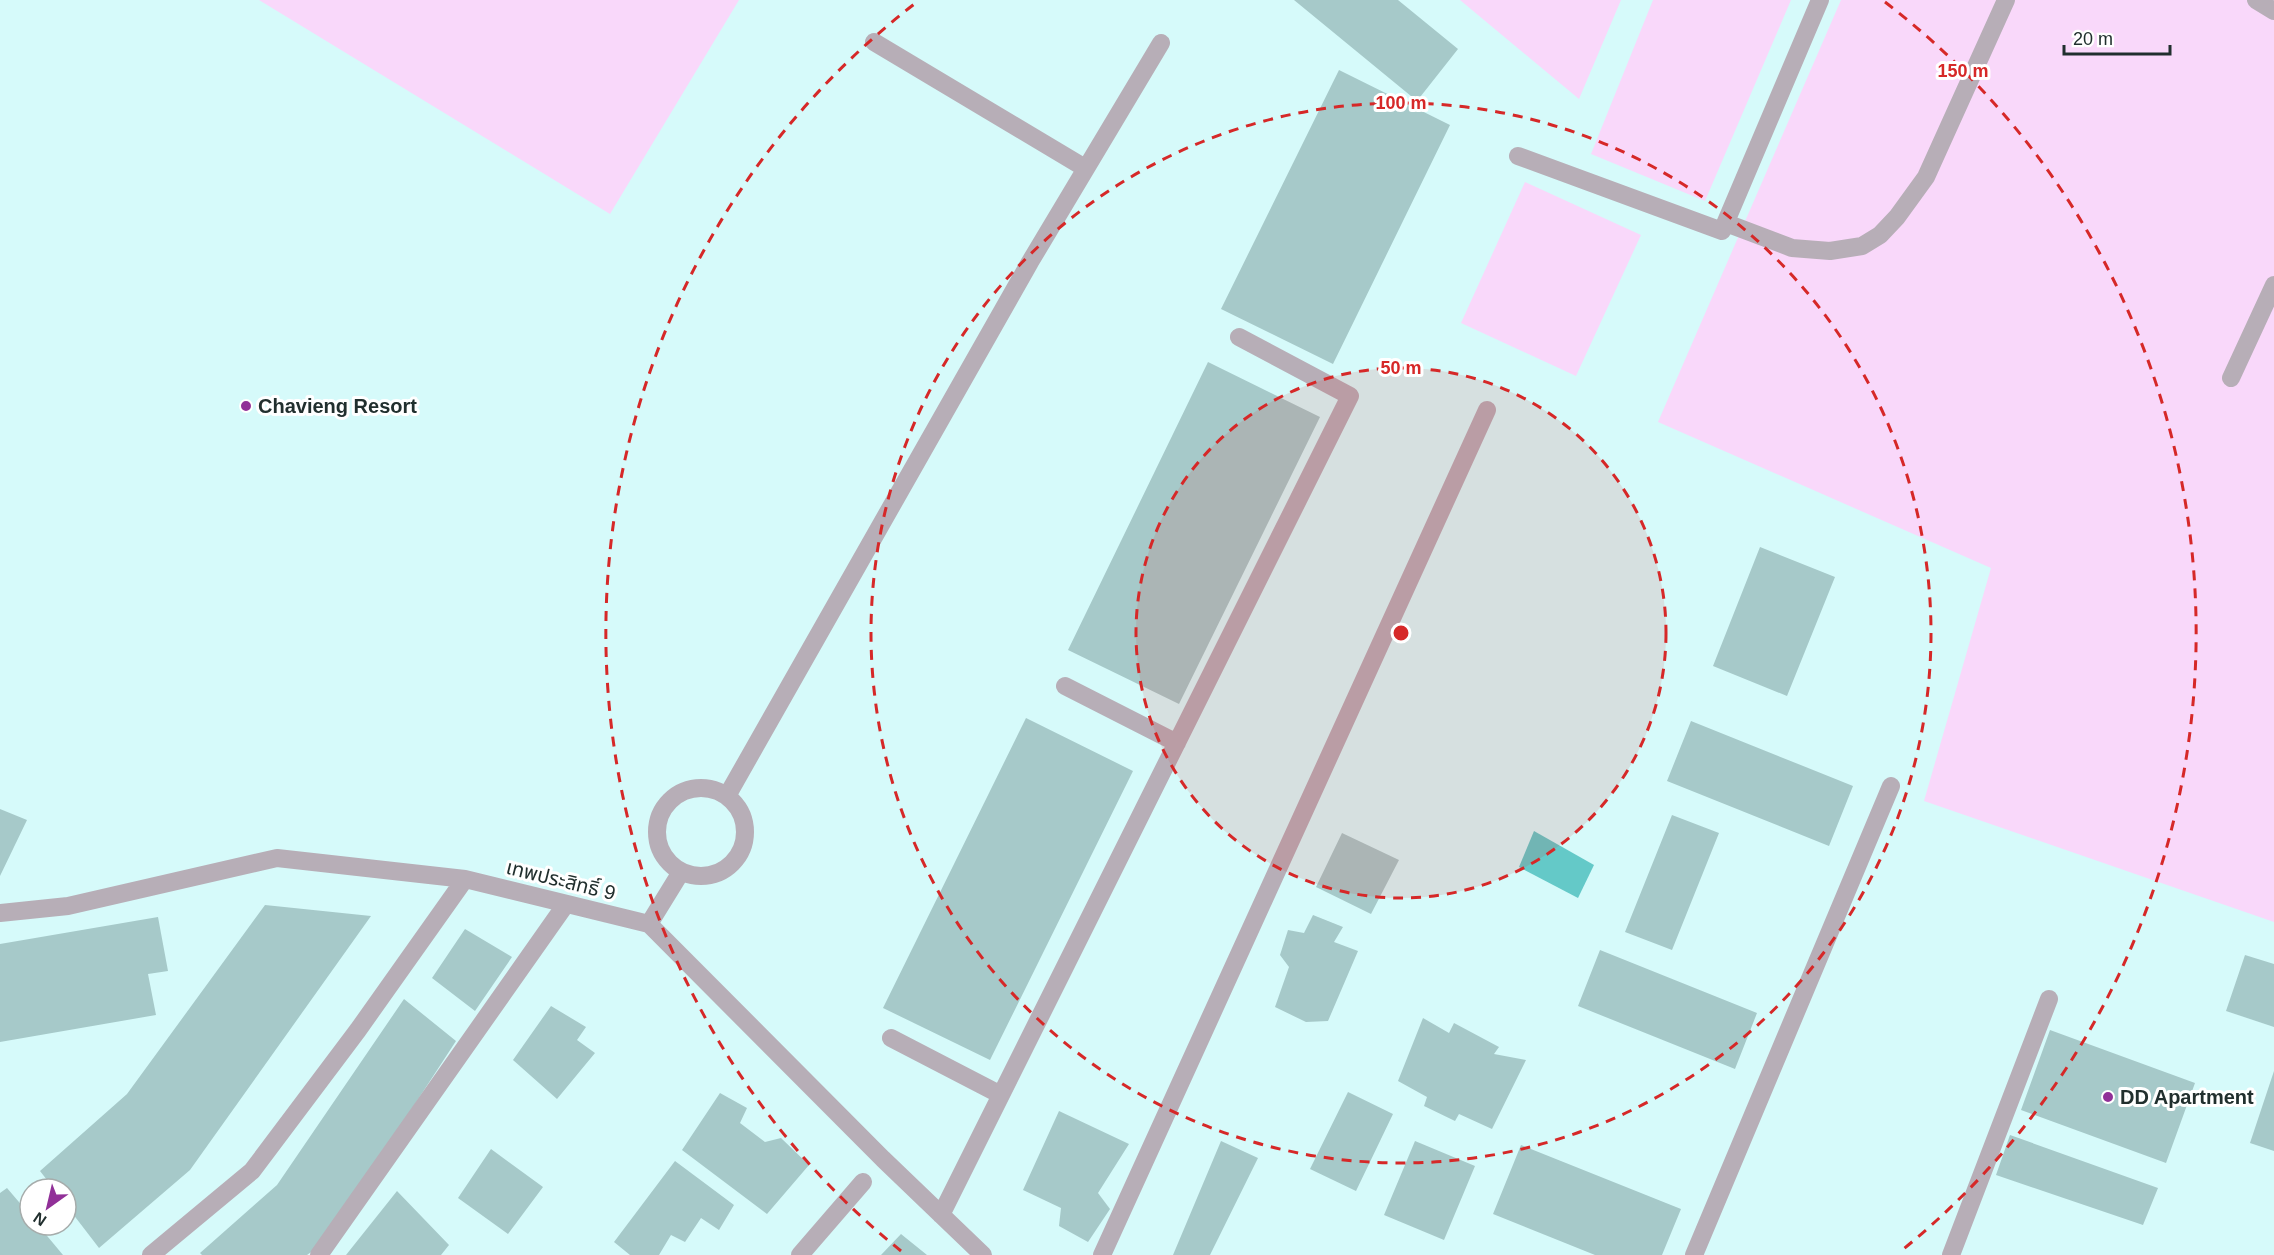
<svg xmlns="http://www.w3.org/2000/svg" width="2274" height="1255" font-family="Helvetica,'Noto Sans Thai',sans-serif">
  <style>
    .green { fill: #f9d8fa }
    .water { fill: #64c9c8 }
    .building { fill: #a6c9c9 }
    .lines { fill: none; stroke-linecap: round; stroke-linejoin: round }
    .lane { stroke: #b7aeb7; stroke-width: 18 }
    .street { stroke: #b7aeb7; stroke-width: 18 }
    .ring { fill: none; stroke: #d62828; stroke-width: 3; stroke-dasharray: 10 8 }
    .poi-dot { fill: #913098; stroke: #fff; stroke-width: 2 }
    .labels { text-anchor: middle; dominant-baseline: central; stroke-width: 6; stroke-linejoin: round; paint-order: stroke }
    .poi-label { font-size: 20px; font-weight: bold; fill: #212f2e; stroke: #fff; text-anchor: start }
    .street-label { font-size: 20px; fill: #212f2e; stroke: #fff }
    .centre { fill: #d62828; stroke: #fff; stroke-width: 3 }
    .ring-label { font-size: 18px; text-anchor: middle; font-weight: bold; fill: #d62828; stroke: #fff; stroke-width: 6; stroke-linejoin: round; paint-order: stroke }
  </style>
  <rect width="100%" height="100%" fill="#d6fafa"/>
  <path class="green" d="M259,0H739L610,214Z
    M1460,0H1621L1579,99Z
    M1653,0H1791L1705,201L1591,154Z
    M1841,0H2274V922L1924,801L1991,568L1658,422Z
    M1525,182L1641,235L1576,376L1461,323Z"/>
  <path class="water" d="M1534,831L1594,865L1578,898L1519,867Z"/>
  <path class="building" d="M1294,0H1398L1458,49L1417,101Z
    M1339,70L1450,125L1333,364L1221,309Z
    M1208,362L1320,417L1179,704L1068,650Z
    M1760,547L1835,577L1787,696L1713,666Z
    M1026,718L1133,771L990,1060L883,1008Z
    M1691,721L1853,786L1829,846L1667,781Z
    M0,809L27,820L0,876Z
    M1672,815L1719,833L1672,950L1625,932Z
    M1342,833L1399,860L1371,914L1316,887Z
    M265,905L371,916L190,1170L99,1248L66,1205V1189H54L40,1171L127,1094Z
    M1313,915L1343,927L1334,942L1358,951L1328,1021L1306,1022L1275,1007L1289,967L1280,955L1288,930L1304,933Z
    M158,917L168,971L148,974L156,1015L0,1042V944Z
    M465,929L512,957L475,1011L432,978Z
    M1600,950L1757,1013L1735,1069L1578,1006Z
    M2245,955L2274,964V1027L2226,1011Z
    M404,999L456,1041L325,1242L307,1255H202L200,1253L277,1185Z
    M551,1006L586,1027L577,1040L595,1053L557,1099L513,1060Z
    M1423,1018L1449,1033L1454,1023L1499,1047L1494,1054L1526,1060L1492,1129L1459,1114L1455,1121L1424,1106L1427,1097L1398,1081Z
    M2050,1030L2195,1083L2166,1163L2021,1110Z
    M2274,1071V1151L2250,1143Z
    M1348,1092L1393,1114L1356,1191L1310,1169Z
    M720,1093L747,1108L740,1123L765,1142L781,1138L809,1165L767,1214L682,1150Z
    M1059,1111L1129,1144L1098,1193L1110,1209L1088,1242L1059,1226L1061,1208L1023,1190Z
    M2010,1135L2158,1188L2143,1225L1996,1175Z
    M1221,1141L1258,1158L1210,1255H1173Z
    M1415,1141L1475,1166L1444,1240L1384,1215Z
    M1521,1145L1681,1209L1662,1255H1595L1493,1214Z
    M491,1149L543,1187L508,1234L458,1198Z
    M675,1161L734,1205L719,1230L701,1218L685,1242L671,1235L659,1255H630L614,1242Z
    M7,1188L30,1215V1225H38L63,1255H0V1193Z
    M397,1191L449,1245L441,1255H346Z
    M901,1234L927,1255H881Z"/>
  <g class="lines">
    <path class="lane" d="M2256,0L2274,11
      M1726,223L1792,248L1830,251L1862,246L1880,235L1897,217L1926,177L2006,0
      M2231,378L2274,285"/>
    <path class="street" d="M874,42L1085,168
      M1518,156L1722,231L1820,0
      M1065,686L1177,743
      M657 832a44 44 0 1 1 88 0a44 44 0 1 1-88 0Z
      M727,796L1030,262L1161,43
      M0,913L68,906L277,858L465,879L649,924L883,1159L983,1255
      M649,924L681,872
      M891,1038L1001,1095
      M941,1215L1350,396L1239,337
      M151,1255L252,1171L358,1030L465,879
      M319,1255L566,904
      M800,1255L863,1182
      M1102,1255L1487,410
      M1694,1255L1891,786
      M1951,1255L2049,999"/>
  </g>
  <circle cx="1401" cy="633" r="265" fill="#d62828" fill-opacity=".12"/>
  <g class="ring">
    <circle cx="1401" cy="633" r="265"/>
    <circle cx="1401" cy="633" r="530"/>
    <path d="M901 1251A795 795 0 0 1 917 2M1885 2A795 795 0 0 1 1901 1251"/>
  </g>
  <g class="poi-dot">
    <circle cx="246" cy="406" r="6"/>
    <circle cx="2108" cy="1097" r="6"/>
  </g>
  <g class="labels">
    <g class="poi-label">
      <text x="258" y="406">Chavieng Resort</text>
      <text x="2120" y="1097">DD Apartment</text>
    </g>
    <g class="street-label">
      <text transform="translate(561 880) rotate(14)">เทพประสิทธิ์ 9</text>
    </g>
  </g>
  <circle cx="1401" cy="633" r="9" class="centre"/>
  <g class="ring-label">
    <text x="1963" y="77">150 m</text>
    <text x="1401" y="109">100 m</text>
    <text x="1401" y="374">50 m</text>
  </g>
  <g transform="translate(48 1207) rotate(214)"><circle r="28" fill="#ffffff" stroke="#a6acab" stroke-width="1.5"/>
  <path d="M0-4.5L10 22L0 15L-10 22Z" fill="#913098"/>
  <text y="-9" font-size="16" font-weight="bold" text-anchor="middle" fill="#212f2e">N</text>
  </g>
  <path d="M2064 45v9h106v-9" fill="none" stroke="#212f2e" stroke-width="3"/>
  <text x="2073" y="45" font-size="18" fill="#212f2e" stroke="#ffffff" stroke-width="4.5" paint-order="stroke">20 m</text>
</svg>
